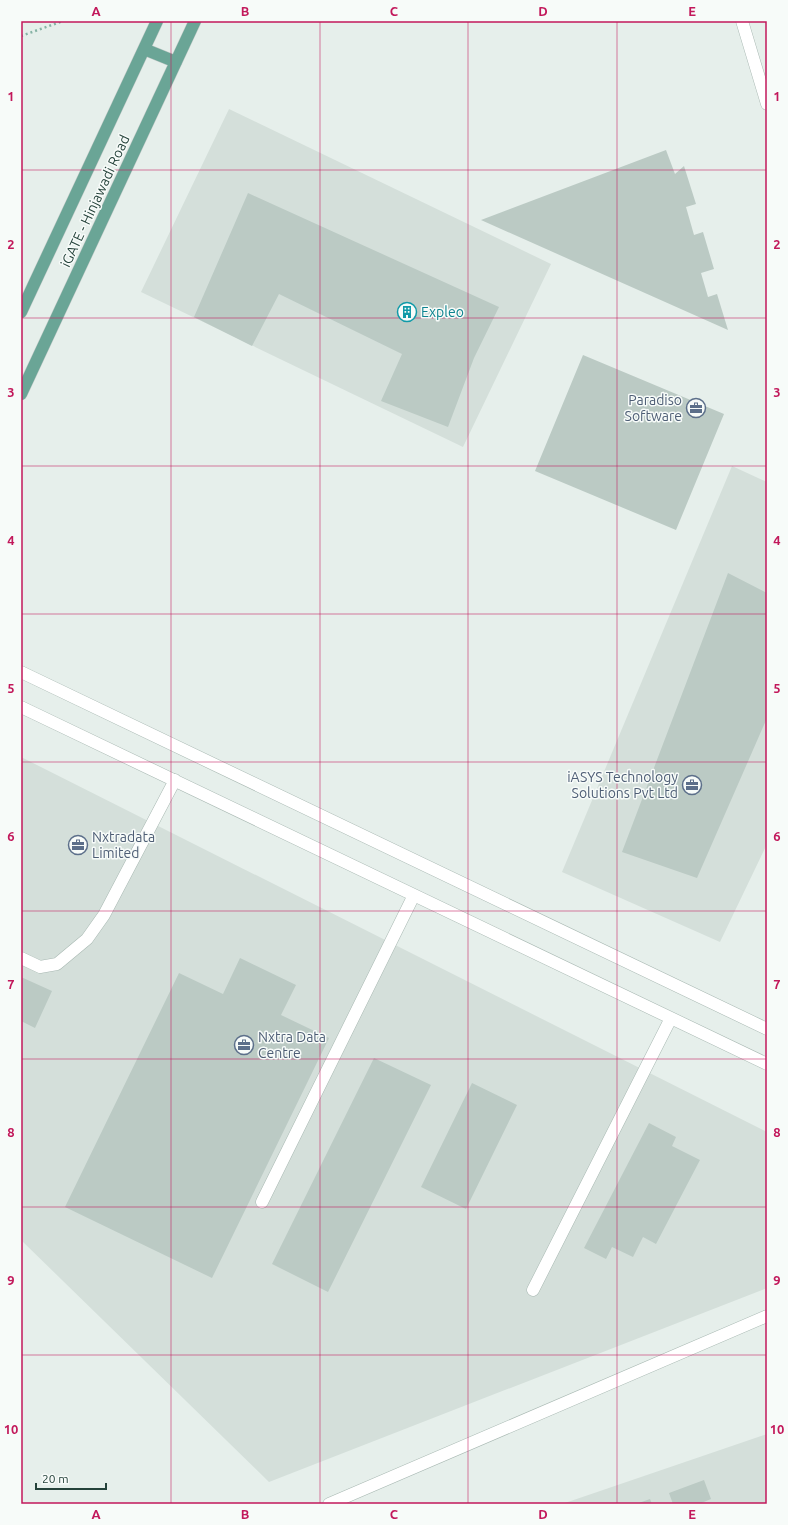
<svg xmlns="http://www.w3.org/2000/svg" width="788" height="1525" font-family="Ubuntu,sans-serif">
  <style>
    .built { fill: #d4dfda }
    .building { fill: #bbcac4 }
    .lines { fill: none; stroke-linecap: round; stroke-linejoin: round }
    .minor-casing { stroke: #a8b8b2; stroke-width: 13 }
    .major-casing { stroke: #c2cac8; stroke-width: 13 }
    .path { stroke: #86b3a5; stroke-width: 2.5; stroke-dasharray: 2 3; stroke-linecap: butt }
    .minor { stroke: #fff; stroke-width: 12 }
    .major { stroke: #6aa596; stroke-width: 12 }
    .grid { fill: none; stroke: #c2185b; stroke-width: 1; stroke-opacity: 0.55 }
    .labels { text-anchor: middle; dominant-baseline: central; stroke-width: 3; stroke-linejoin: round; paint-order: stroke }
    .street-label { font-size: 14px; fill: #24423a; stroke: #f7fbf9 }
    .culture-label { font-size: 14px; fill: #0d838f; stroke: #f7fbf9; text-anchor: start }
    .service-label { font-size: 14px; fill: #4e5e75; stroke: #f7fbf9; text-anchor: end }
    .neatline { fill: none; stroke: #c2185b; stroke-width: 1.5 }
    .grid-label { font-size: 13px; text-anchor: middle; font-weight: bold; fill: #c2185b }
  </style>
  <rect width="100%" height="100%" fill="#e6efeb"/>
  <path class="built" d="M229,109L551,264L463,447L141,292Z
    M732,466L767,482V844L720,942L562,872Z
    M21,757L767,1132V1288L269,1482L21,1240Z
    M767,1434V1504H562Z"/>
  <path class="building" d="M666,150L675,174L684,166L696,204L686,207L694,235L703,232L714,269L701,273L708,297L717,294L728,330L481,220Z
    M248,193L499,307L474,358L448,427L381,401L402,354L279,294L252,346L194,317Z
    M583,355L724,414L676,530L535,471Z
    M728,573L767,593V718L697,878L622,852Z
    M240,958L296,985L281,1015L329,1038L212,1278L65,1207L179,973L223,994Z
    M21,977L52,991L35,1028L21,1021Z
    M374,1058L431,1085L328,1292L272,1264Z
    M472,1083L517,1105L466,1209L421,1187Z
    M649,1123L676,1137L672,1146L700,1160L656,1244L643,1237L633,1257L612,1247L606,1259L584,1248Z
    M704,1480L711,1499L699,1504H673L669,1493Z
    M650,1499L652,1504H636Z"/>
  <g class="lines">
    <defs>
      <path id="minor" d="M742,21L767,104
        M21,672L767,1029
        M21,707L767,1064
        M21,958L40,967L57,964L87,939L104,915L175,780
        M262,1202L414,895
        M533,1290L671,1018
        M329,1504L767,1316"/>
      <path id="major" d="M144,49L176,62
        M21,312L157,21
        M21,394L195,21"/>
    </defs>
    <use href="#minor" class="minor-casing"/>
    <use href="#major" class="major-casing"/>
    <path class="path" d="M21,36L63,21"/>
    <use href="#minor" class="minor"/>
    <use href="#major" class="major"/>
  </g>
  <path class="grid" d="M171,21V1504M320,21V1504M468,21V1504M617,21V1504M21,170H767M21,318H767M21,466H767M21,614H767M21,762H767M21,911H767M21,1059H767M21,1207H767M21,1355H767"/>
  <defs>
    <symbol id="building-ring" viewBox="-11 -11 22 22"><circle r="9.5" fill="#f7fbf9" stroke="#0f9aa8" stroke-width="1.5"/><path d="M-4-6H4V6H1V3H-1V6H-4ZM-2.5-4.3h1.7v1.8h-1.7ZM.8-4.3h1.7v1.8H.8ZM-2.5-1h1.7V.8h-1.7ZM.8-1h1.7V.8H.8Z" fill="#0f9aa8"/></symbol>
    <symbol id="office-ring" viewBox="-11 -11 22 22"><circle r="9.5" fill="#f7fbf9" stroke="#5c6f8a" stroke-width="1.5"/><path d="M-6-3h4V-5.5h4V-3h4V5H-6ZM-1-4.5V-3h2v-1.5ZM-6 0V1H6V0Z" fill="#5c6f8a"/></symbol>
  </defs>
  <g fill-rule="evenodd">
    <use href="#building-ring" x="396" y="301" width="22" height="22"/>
    <use href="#office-ring" x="685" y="397" width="22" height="22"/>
    <use href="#office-ring" x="681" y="774" width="22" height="22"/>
    <use href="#office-ring" x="67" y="834" width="22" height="22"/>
    <use href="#office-ring" x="233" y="1034" width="22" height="22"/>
  </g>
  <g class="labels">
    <g class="street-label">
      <text transform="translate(95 201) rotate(-65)">iGATE - Hinjawadi Road</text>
    </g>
    <g class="culture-label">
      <text x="421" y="312">Expleo</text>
    </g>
    <g class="service-label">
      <text x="682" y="400">Paradiso<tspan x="682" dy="16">Software</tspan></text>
      <text x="678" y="777">iASYS Technology<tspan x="678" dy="16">Solutions Pvt Ltd</tspan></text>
      <text x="92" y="837" text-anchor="start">Nxtradata<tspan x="92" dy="16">Limited</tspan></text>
      <text x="258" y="1037" text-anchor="start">Nxtra Data<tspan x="258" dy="16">Centre</tspan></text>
    </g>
  </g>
  <rect width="788" height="1525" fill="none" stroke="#f7fbf9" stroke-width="44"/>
  <path d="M36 1483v6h70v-6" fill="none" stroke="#24423a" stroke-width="2"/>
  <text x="42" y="1483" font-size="12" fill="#24423a" stroke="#f7fbf9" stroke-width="3" paint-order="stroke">20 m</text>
  <rect x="22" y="22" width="744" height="1481" class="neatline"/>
  <g class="grid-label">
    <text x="96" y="16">A</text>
    <text x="245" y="16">B</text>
    <text x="394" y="16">C</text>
    <text x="543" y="16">D</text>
    <text x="692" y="16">E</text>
    <text x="11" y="101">1</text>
    <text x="777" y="101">1</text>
    <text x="11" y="249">2</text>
    <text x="777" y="249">2</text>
    <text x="11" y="397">3</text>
    <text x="777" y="397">3</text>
    <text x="11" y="545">4</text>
    <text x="777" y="545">4</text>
    <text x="11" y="693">5</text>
    <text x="777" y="693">5</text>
    <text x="11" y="841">6</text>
    <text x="777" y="841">6</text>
    <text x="11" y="989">7</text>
    <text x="777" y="989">7</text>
    <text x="11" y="1137">8</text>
    <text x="777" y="1137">8</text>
    <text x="11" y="1285">9</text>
    <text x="777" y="1285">9</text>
    <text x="11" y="1434">10</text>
    <text x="777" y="1434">10</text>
    <text x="96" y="1519">A</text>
    <text x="245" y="1519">B</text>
    <text x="394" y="1519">C</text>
    <text x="543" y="1519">D</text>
    <text x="692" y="1519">E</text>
  </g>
</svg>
